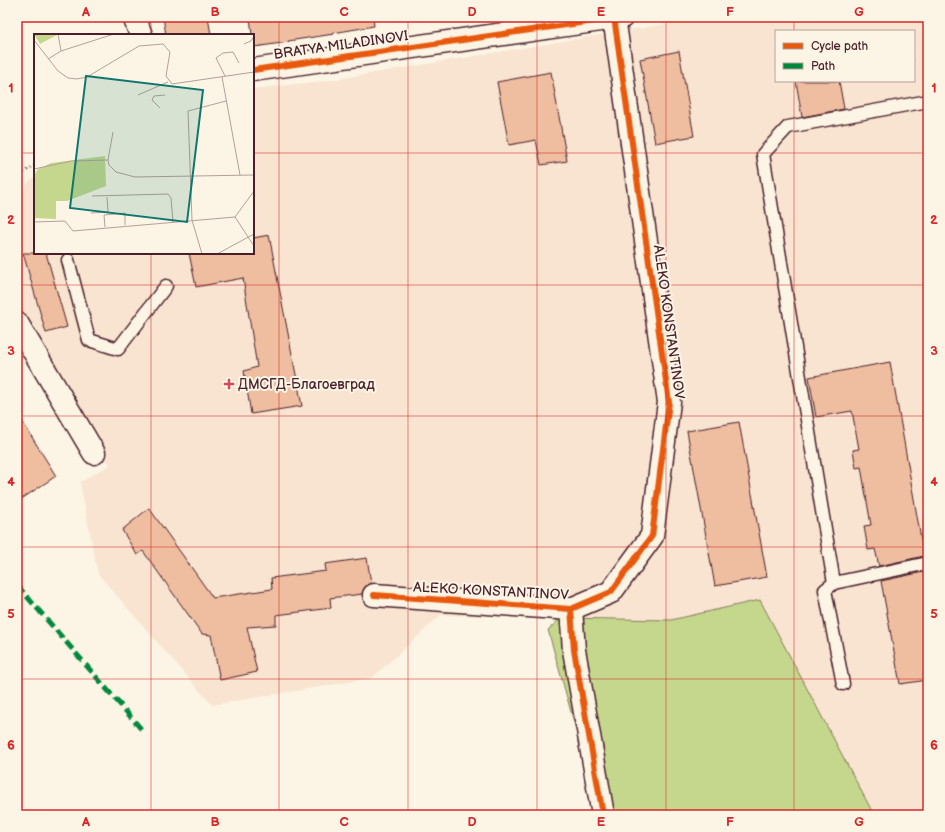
<svg xmlns="http://www.w3.org/2000/svg" width="945" height="832" font-family="'Balsamiq Sans',sans-serif">
  <style>
    .built { fill: #f8e4d0; fill-rule: evenodd }
    .green { fill: #c4d78c; stroke: #877b5c }
    .building { fill: #efbda0; stroke: #4a1f2b }
    .lines { fill: none; stroke-linecap: round; stroke-linejoin: round }
    .service-casing { stroke: #4a1f2b; stroke-width: 15 }
    .minor-casing { stroke: #4a1f2b; stroke-width: 25 }
    .path { stroke: #4a1f2b; stroke-width: 2.5; stroke-dasharray: 1 3; stroke-linecap: butt }
    .service { stroke: #fcf5e5; stroke-width: 12 }
    .minor { stroke: #fcf5e5; stroke-width: 22 }
    .quiet { stroke: #00873e; stroke-width: 5; stroke-dasharray: 10 5; stroke-linecap: butt }
    .cycleway-casing { stroke: #fcf5e5; stroke-width: 8 }
    .cycleway { stroke: #e8590c; stroke-width: 6 }
    .grid { fill: none; stroke: #d62828; stroke-width: 1; stroke-opacity: 0.55 }
    .poi-dot { fill: #d1495b; stroke: #fcf5e5; stroke-width: 1.5 }
    .labels { text-anchor: middle; dominant-baseline: central; stroke-width: 4; stroke-linejoin: round; paint-order: stroke }
    .street-label { font-size: 14px; fill: #4a1f2b; stroke: #fcf5e5 }
    .poi-label { font-size: 14px; fill: #4a1f2b; stroke: #fcf5e5; text-anchor: start }
    .inset-road { fill: none; stroke: #b59f9b; stroke-width: 1 }
    .view { fill: #0f766e; fill-opacity: 0.15; stroke: #0f766e; stroke-width: 2 }
    .inset-edge { fill: none; stroke: #4a1f2b; stroke-width: 2 }
    .neatline { fill: none; stroke: #d62828; stroke-width: 1.5 }
    .grid-label { font-size: 13px; text-anchor: middle; font-weight: bold; fill: #d62828 }
  </style>
  <rect width="100%" height="100%" fill="#fcf5e5"/>
  <filter id="ink" filterUnits="userSpaceOnUse"><feTurbulence type="fractalNoise" baseFrequency=".025" numOctaves="2"/><feDisplacementMap in="SourceGraphic" scale="8" xChannelSelector="R" yChannelSelector="G"/><feConvolveMatrix kernelMatrix="1 2 1 2 8 2 1 2 1" color-interpolation-filters="sRGB"/></filter>
  <g filter="url(#ink)">
    <path class="built" d="M707,17H928V815H872L760,600L671,620L441,615L372,678L212,705L98,574L80,482L110,465L17,304V199L29,181L35,177V253H253V89L332,80ZM776,31H914V81H776Z"/>
    <path class="green" d="M760,600L874,815H600L548,630L561,618L671,620Z"/>
    <path class="building" d="M163,17H208L211,35H166Z
      M250,17H373L374,26L333,33L334,34L288,41L289,42L254,47L253,35H252Z
      M679,51L694,136L655,143L640,59Z
      M551,72L567,161L541,165L536,140L509,145L497,82Z
      M796,81H839L844,109L802,117Z
      M269,235L302,406L251,414L244,371L257,367L243,278L196,287L189,253H253V238Z
      M23,253H46L67,327L46,333Z
      M890,362L924,556L879,566L875,549L868,550L864,526L871,525L861,467L856,468L853,450L859,449L852,411L816,417L809,377Z
      M17,413L56,476L17,502Z
      M739,422L767,577L715,586L687,431Z
      M149,508L213,598L272,589L271,578L326,571L325,564L367,558L371,583L368,584L364,588L362,594L330,598L331,608L276,615V625L247,627L257,672L220,680L211,635L202,634L143,551L137,555L122,530Z
      M928,571V680L900,684L881,581Z"/>
    <g class="lines">
      <defs>
        <path id="service" d="M68,260L89,340L118,349L166,286
          M834,583L928,563
          M843,684L825,590L834,583L763,154L788,127L928,101"/>
        <path id="minor" d="M134,17L141,35
          M253,70L622,17
          M17,323L94,453
          M374,595L571,609L611,592L652,536L669,402L614,17
          M571,609L574,650L603,815"/>
      </defs>
      <use href="#service" class="service-casing"/>
      <use href="#minor" class="minor-casing"/>
      <path class="path" d="M17,177L35,165"/>
      <use href="#service" class="service"/>
      <use href="#minor" class="minor"/>
      <path class="quiet" d="M17,585L142,730"/>
      <defs>
        <path id="cycleway" d="M253,70L622,17
          M374,595L571,609L611,592L652,536L669,402L614,17
          M571,609L574,650L603,815"/>
      </defs>
      <use href="#cycleway" class="cycleway-casing"/>
      <use href="#cycleway" class="cycleway"/>
    </g>
  </g>
  <path class="grid" d="M151,17V35M279,17V815M408,17V815M537,17V815M666,17V815M794,17V31M794,81V815M17,153H35M253,153H928M151,253V815M17,285H928M17,416H928M17,547H928M17,679H928"/>
  <path class="poi-dot" d="M227 378h4v4h4v4h-4v4h-4v-4h-4v-4h4z"/>
  <g class="labels">
    <g class="street-label">
      <text transform="translate(341 45) rotate(-8)">BRATYA MILADINOVI</text>
      <text transform="translate(669 322) rotate(82)">ALEKO KONSTANTINOV</text>
      <text transform="translate(491 591) rotate(3)">ALEKO KONSTANTINOV</text>
    </g>
    <g class="poi-label">
      <text x="238" y="384">ДМСГД-Благоевград</text>
    </g>
  </g>
  <g transform="translate(34 34)">
    <rect width="220" height="220" fill="#fcf5e5"/>
    <path d="M0,0H22L23,1L6,10ZM71,122L72,152L33,167H22V185L0,184V141L4,135L17,129Z" fill="#c4d78c"/>
    <path class="inset-road" d="M24,0L27,17M0,6L24,37L34,44L43,45L53,43L105,12L129,10M129,10L136,18L132,42L138,50L220,38M210,10L217,7L220,2M14,25L27,17L80,0M191,42L182,24L189,19L199,18L205,29M188,43L206,141M104,61L134,48M126,74L118,66L120,62L131,61M79,98L74,126L75,131L82,138L101,143L220,141M0,135L38,127L74,126M58,162L134,160L137,164L139,188M57,179L74,178L73,163M201,183L220,212M0,188L31,187L39,197L201,183L220,157M71,193L70,181L91,179V191M168,220L158,186L154,77L192,67M183,220L220,200"/>
    <path class="view" d="M52,42L169,56L153,188L36,174Z"/>
    <rect width="220" height="220" class="inset-edge"/>
  </g>
  <rect width="945" height="832" fill="none" stroke="#fcf5e5" stroke-width="44"/>
  <rect x="775" y="30" width="140" height="52" fill="#fcf5e5" stroke="#b59f9b"/>
  <rect x="783" y="43" width="20" height="6" fill="#e8590c" stroke="#b59f9b"/>
  <text x="811" y="50" font-size="12" fill="#4a1f2b">Cycle path</text>
  <rect x="783" y="63" width="20" height="6" fill="#00873e" stroke="#b59f9b"/>
  <text x="811" y="70" font-size="12" fill="#4a1f2b">Path</text>
  <rect x="22" y="22" width="901" height="788" class="neatline"/>
  <g class="grid-label">
    <text x="86" y="16">A</text>
    <text x="215" y="16">B</text>
    <text x="344" y="16">C</text>
    <text x="472" y="16">D</text>
    <text x="601" y="16">E</text>
    <text x="730" y="16">F</text>
    <text x="859" y="16">G</text>
    <text x="11" y="92">1</text>
    <text x="934" y="92">1</text>
    <text x="11" y="224">2</text>
    <text x="934" y="224">2</text>
    <text x="11" y="355">3</text>
    <text x="934" y="355">3</text>
    <text x="11" y="486">4</text>
    <text x="934" y="486">4</text>
    <text x="11" y="618">5</text>
    <text x="934" y="618">5</text>
    <text x="11" y="749">6</text>
    <text x="934" y="749">6</text>
    <text x="86" y="826">A</text>
    <text x="215" y="826">B</text>
    <text x="344" y="826">C</text>
    <text x="472" y="826">D</text>
    <text x="601" y="826">E</text>
    <text x="730" y="826">F</text>
    <text x="859" y="826">G</text>
  </g>
</svg>
